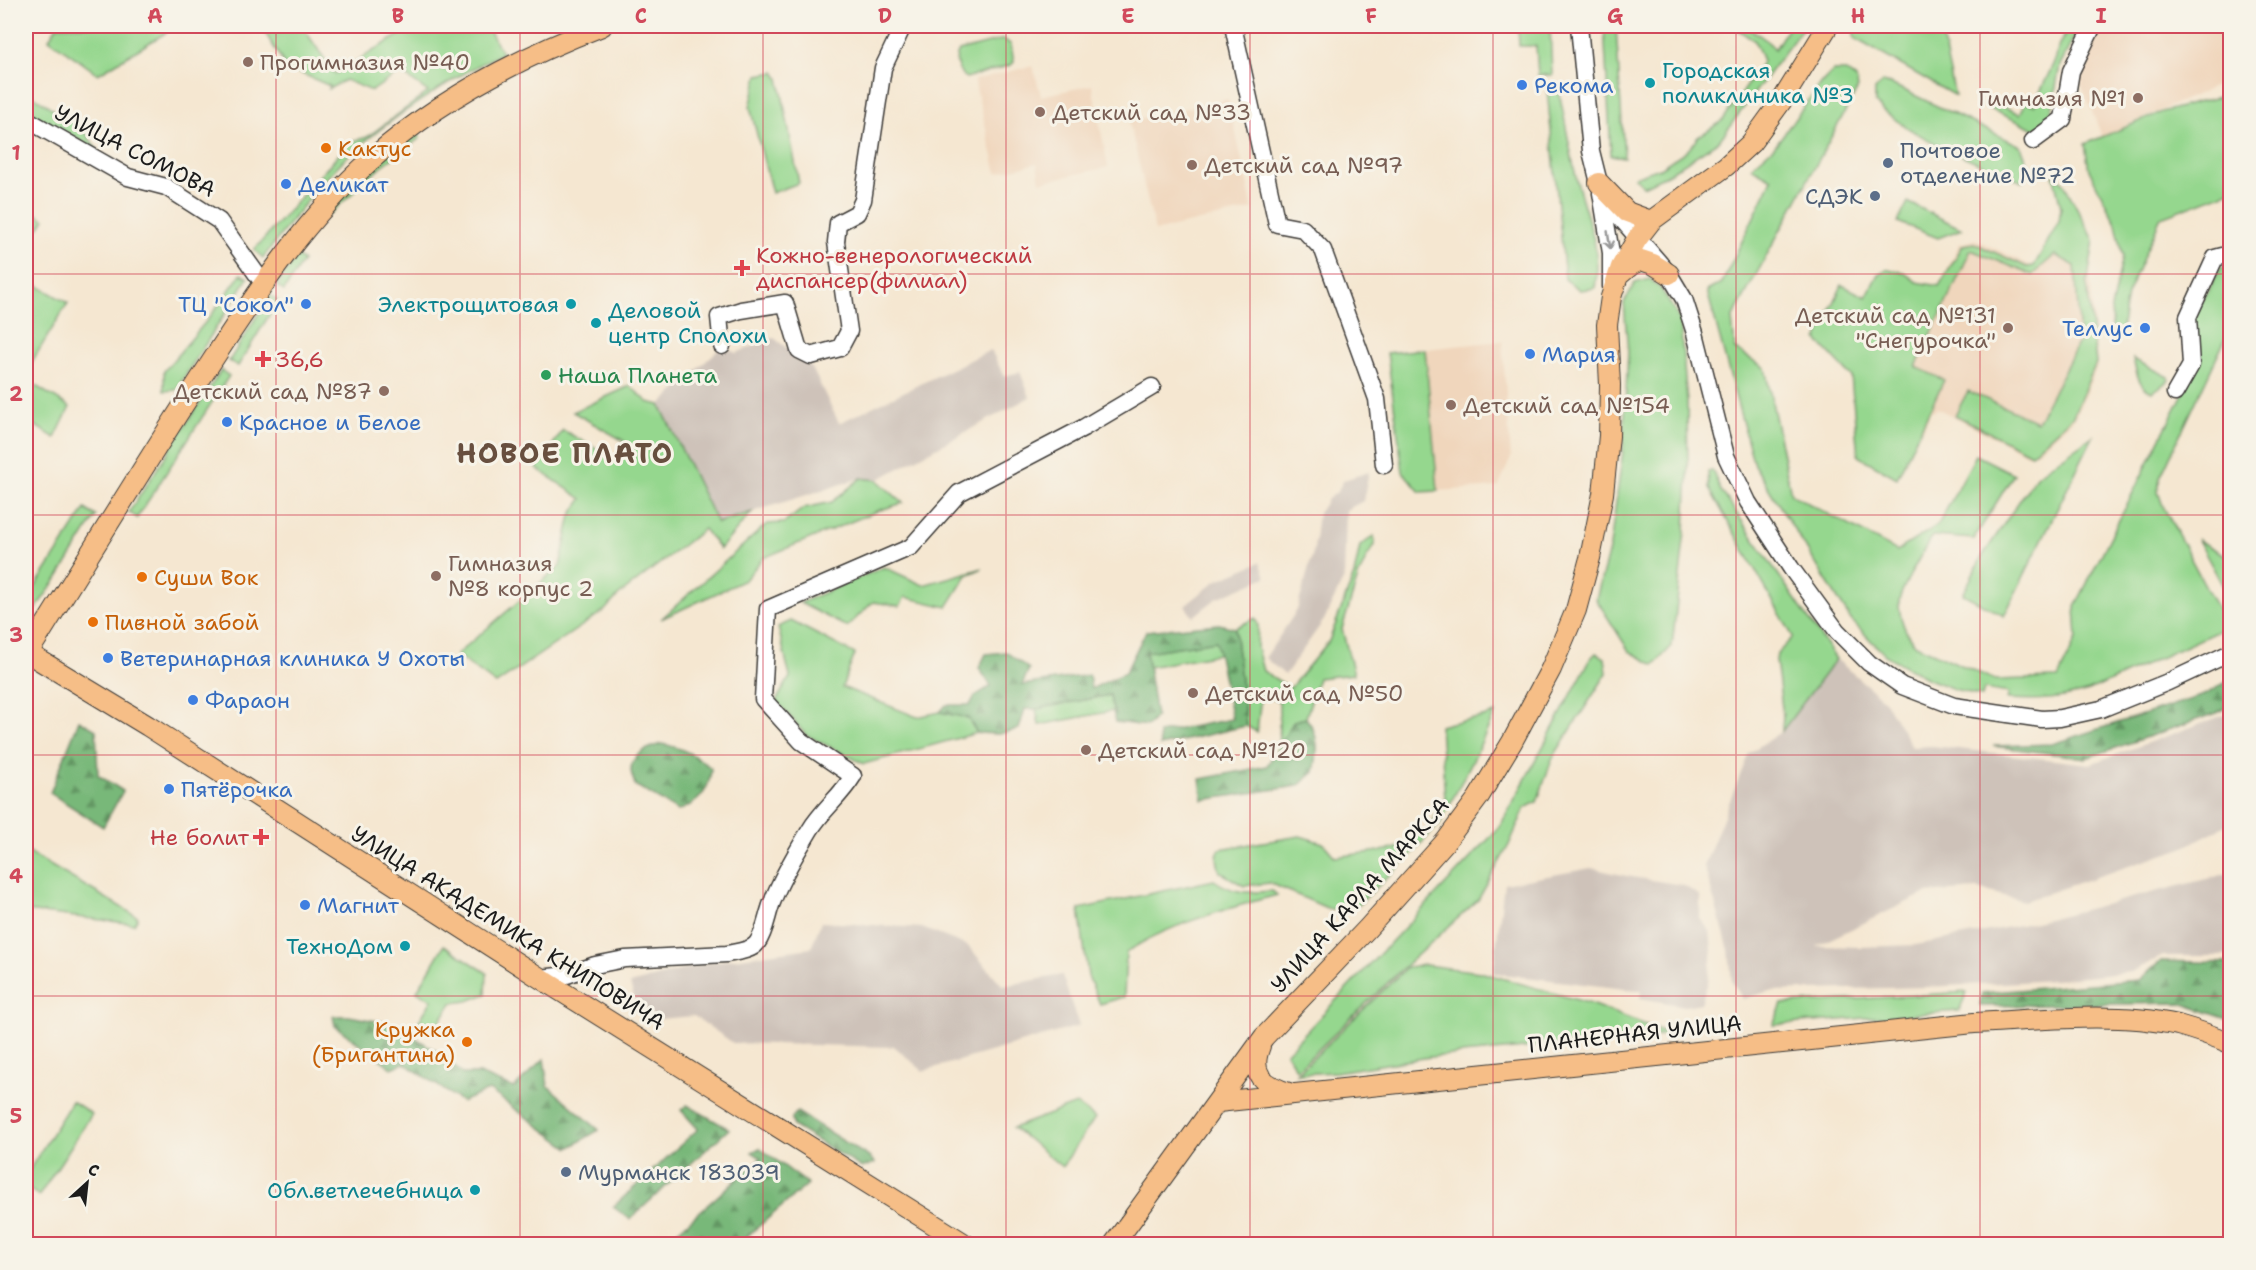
<svg xmlns="http://www.w3.org/2000/svg" width="2256" height="1270" font-family="'Shantell Sans',sans-serif">
  <style>
    .built { fill: #f0d6bc }
    .industrial { fill: #cec2b9 }
    .green { fill: #95d78e; stroke: #587a55; stroke-width: 1.5 }
    .forest { fill: url(#forest-firs); stroke: #4a6a4a; stroke-width: 1.5 }
    .lines { fill: none; stroke-linecap: round; stroke-linejoin: round }
    .minor-casing { stroke: #3d3a37; stroke-width: 19 }
    .major-casing { stroke: #3d3a37; stroke-width: 22 }
    .minor { stroke: #fff; stroke-width: 16 }
    .major { stroke: #f6be87; stroke-width: 20 }
    .oneway { stroke: #999 }
    .grid { fill: none; stroke: #d1495b; stroke-width: 1.5; stroke-opacity: 0.55 }
    .education-dot { fill: #8d6e63; stroke: #f7f3e8; stroke-width: 2 }
    .culture-dot { fill: #0f9aa8; stroke: #f7f3e8; stroke-width: 2 }
    .shop-dot { fill: #3f7fe0; stroke: #f7f3e8; stroke-width: 2 }
    .food-dot { fill: #e8710a; stroke: #f7f3e8; stroke-width: 2 }
    .service-dot { fill: #5c6f8a; stroke: #f7f3e8; stroke-width: 2 }
    .health-dot { fill: #e0444e; stroke: #f7f3e8; stroke-width: 2 }
    .leisure-dot { fill: #2e9e5b; stroke: #f7f3e8; stroke-width: 2 }
    .labels { text-anchor: middle; dominant-baseline: central; stroke-width: 6; stroke-linejoin: round; paint-order: stroke }
    .education-label { font-size: 22px; fill: #785e54; stroke: #f7f3e8; text-anchor: start }
    .culture-label { font-size: 22px; fill: #0d838f; stroke: #f7f3e8; text-anchor: end }
    .shop-label { font-size: 22px; fill: #366cbe; stroke: #f7f3e8; text-anchor: start }
    .food-label { font-size: 22px; fill: #c56008; stroke: #f7f3e8; text-anchor: start }
    .service-label { font-size: 22px; fill: #4e5e75; stroke: #f7f3e8; text-anchor: start }
    .street-label { font-size: 22px; fill: #1c1c1c; stroke: #f7f3e8 }
    .health-label { font-size: 22px; fill: #be3a42; stroke: #f7f3e8; text-anchor: start }
    .leisure-label { font-size: 22px; fill: #27864d; stroke: #f7f3e8; text-anchor: start }
    .district-label { font-size: 28px; font-weight: bold; letter-spacing: 1.5px; fill: #684f3f; stroke: #f7f3e8 }
    .neatline { fill: none; stroke: #d1495b; stroke-width: 2 }
    .grid-label { font-size: 20px; text-anchor: middle; font-weight: bold; fill: #d1495b }
  </style>
  <defs>
    <pattern id="forest-firs" width="22" height="20" patternUnits="userSpaceOnUse" patternTransform="scale(1.5)"><rect width="22" height="20" fill="#78b879"/><path d="M5 1l3.5 6h-7zM16 11l3.5 6h-7z" fill="#629562"/></pattern>
  </defs>
  <rect width="100%" height="100%" fill="#f7f3e8"/>
  <filter id="ink" filterUnits="userSpaceOnUse"><feTurbulence type="fractalNoise" baseFrequency=".0167" numOctaves="2"/><feDisplacementMap in="SourceGraphic" scale="12" xChannelSelector="R" yChannelSelector="G"/><feConvolveMatrix kernelMatrix="1 2 1 2 8 2 1 2 1" color-interpolation-filters="sRGB"/></filter>
  <filter id="wash" filterUnits="userSpaceOnUse"><feTurbulence type="fractalNoise" baseFrequency=".008" numOctaves="4" result="noise"/><feDisplacementMap in="SourceGraphic" scale="24" xChannelSelector="R" yChannelSelector="G"/><feGaussianBlur stdDeviation="1.35" result="paint"/><feColorMatrix in="noise" values="0 0 0 0 0 0 0 0 0 0 0 0 0 0 0 0 0 1.4 0 .05"/><feComposite in="paint" operator="in"/></filter>
  <g filter="url(#wash)">
    <rect width="100%" height="100%" fill="#f5e7d1"/>
    <path class="built" d="M2101,26H2230V80L2102,136L2076,72Z
      M1033,66L1041,96L1092,85L1108,167L1040,182L1037,163L997,173L974,80Z
      M1228,99L1253,209L1155,231L1129,121Z
      M1975,239L2038,269L2049,247L2090,269L2097,367L2075,418L2039,451L2028,455L1937,408L1935,411L1931,410L1923,429L1881,408L1959,244Z
      M1502,341L1511,458L1498,487L1420,492L1403,472L1387,353Z"/>
    <path class="industrial" d="M774,338L812,368L839,423L991,350L1004,376L1020,372L1030,397L877,480L861,478L717,523L660,405L722,346L736,353Z
      M1369,472L1363,501L1346,510L1344,578L1324,620L1285,675L1265,658L1297,610L1314,549L1318,513L1328,499L1337,492L1344,480Z
      M1260,562L1266,577L1217,598L1193,617L1185,606L1216,581Z
      M1836,659L1884,700L1912,747L1932,746L2090,764L2230,713V823L2180,849L2024,901L1978,889L1926,893L1816,946L1861,947L1916,945L2036,922L2230,873V956H2163L2131,972L2055,980L1928,987L1769,991L1743,999L1732,982L1729,950L1704,866L1749,753L1782,731Z
      M1591,868L1631,877L1683,885L1700,896V919L1710,931L1712,951L1708,982L1701,1003L1685,1006L1640,998L1641,991L1493,973L1504,884Z
      M821,922L922,928L968,946L1003,986L1062,975L1079,1026L923,1071L895,1047L733,1043L694,1016L659,1019L635,1001L630,984L712,962L811,948Z"/>
    <path class="green" d="M57,26H177L98,74L49,39Z
      M261,26H302L335,74L414,26H487L502,53C452,78 392,117 349,155C317,185 290,223 263,258L254,250L350,142L367,137L428,92L400,72L372,91L345,80L329,89L330,86L286,67Z
      M1518,26H1550L1552,75H1538L1536,46H1519Z
      M1604,26H1616L1624,157L1611,155Z
      M1732,26C1748,25 1764,37 1775,49L1789,26H1804L1719,141L1668,174L1643,186L1634,177L1660,168L1689,149L1698,137L1723,120L1763,61L1755,41Z
      M1854,26H1944L1942,36L1955,96L1854,38Z
      M2079,28L2060,65L2051,115L2037,130L1985,107L1989,100L2020,114L2026,102L2034,105L2056,58L2059,44L2069,29Z
      M1004,39L1011,45L1014,62L1011,65L966,78C958,72 953,60 959,51Z
      M1833,71H1846L1856,79L1858,88L1732,319L1735,349L1765,368L1791,494L1897,551L1938,525L1976,455L2014,474L1974,539L1933,536C1926,546 1899,592 1899,602C1899,617 1906,636 1916,645L1995,680L2058,678L2077,638L2075,607L2197,366L2194,316L2221,268L2230,265V329L2160,478L2158,492L2163,506L2227,627L2089,691C2057,700 2039,701 2007,699L2009,693L1984,689L1982,696L1954,689L1928,679L1885,655L1851,620L1754,465L1707,291L1722,283L1772,179L1751,167L1774,147L1823,81Z
      M775,72L779,78L799,183L772,193L750,107L758,75Z
      M1883,82L1893,85L2021,146L2029,167L2022,182C1973,159 1915,141 1875,103V90Z
      M1558,86C1565,119 1570,153 1578,185C1588,224 1602,247 1595,288L1580,290L1565,279L1547,89Z
      M26,91L83,129L99,152L26,111Z
      M2230,94V191L2161,217L2127,295L2120,337L2113,340L2111,308L2123,256L2116,224L2089,170L2085,144L2162,112Z
      M416,128L420,138L382,166L331,213L311,223Z
      M2053,174L2063,182L2094,240L2087,285L2096,363L2073,416L2031,454L1955,415L1968,391L2037,422L2080,340L2075,266L2055,255L2032,275L1971,250L1916,367L1944,380L1897,478L1858,456L1851,376L1817,340L1842,285L1866,297L1878,274L1888,269L1903,272L1917,282L1939,286L1963,245L1974,243L2027,267L2034,266L2059,221L2061,207Z
      M1908,202L1962,229L1938,238L1898,222Z
      M26,208L45,219L26,247Z
      M297,256L303,261L284,291L277,286Z
      M241,274L248,278L176,390L164,391V371L209,318Z
      M26,279L68,303L30,365L26,362Z
      M1650,279L1661,289L1680,320L1687,402L1688,474L1685,531L1672,646L1654,665L1629,651L1596,599L1610,546L1623,451L1628,352L1624,303L1635,283Z
      M270,295L278,301L238,366L229,361Z
      M1425,349L1438,491L1420,492L1403,472L1387,353Z
      M2133,359L2169,377V380L2153,392C2138,387 2137,373 2133,359Z
      M221,370L229,376L137,518L129,512Z
      M26,380L70,407L55,438L26,420Z
      M630,386L648,402L660,405L717,523L752,512L720,549L704,529L619,595L605,610L496,684L456,655L560,566L571,515L582,499L536,468L563,430L614,459L624,441L573,412Z
      M2094,435L2004,616L1963,594L1982,557L2036,476Z
      M1708,471H1713L1720,489L1836,659L1782,731L1783,716L1776,660L1777,654L1793,637L1709,488Z
      M861,478L877,480L903,503L877,511L763,558L745,580L661,619L767,524L784,523L804,508L832,502Z
      M85,509L96,516L57,579L26,622V601Z
      M1374,536L1375,545L1367,557L1358,577L1342,629L1354,674L1318,678L1306,718L1294,721L1279,749V701L1261,695L1257,732L1246,726L1235,628L1255,618L1258,625L1257,648L1263,671L1290,688L1329,641L1354,575L1360,546Z
      M2198,540L2230,558V599Z
      M884,567L923,585L983,568L967,575L947,607L905,597L900,606L873,602L847,627L800,603Z
      M791,621L855,654L842,687L917,717L940,712L968,718L977,733L864,764L806,735L776,701L790,677L778,627Z
      M1217,641L1219,654L1148,667L1146,652Z
      M1596,653L1605,658L1607,673L1552,759L1537,802L1525,808L1509,845L1478,900L1403,968L1297,1070L1286,1053L1499,828L1591,658Z
      M1110,695L1113,711L1039,725L1036,709Z
      M1495,713L1474,758L1440,823L1409,857L1358,905L1348,909H1329L1270,883L1244,886L1220,872C1218,865 1215,855 1220,849L1300,836L1323,843L1335,857L1395,849L1429,829L1445,799L1440,726C1458,720 1477,721 1495,713Z
      M26,851L138,917L134,924L26,911Z
      M1214,880C1234,894 1248,893 1272,891L1277,895C1231,908 1164,925 1126,953L1124,997L1100,1004L1088,976L1079,909Z
      M444,945L487,973L486,994L468,1001L452,1003L432,1033L417,1024L432,1000L417,991Z
      M1425,965L1480,972L1588,1003L1670,1034L1430,1057L1336,1072L1297,1074L1407,967Z
      M1967,992L1959,1011L1773,1025L1782,1004Z
      M72,1101L92,1114L39,1196L26,1187V1175Z
      M1076,1104L1095,1118L1062,1167L1033,1143L1013,1128Z"/>
    <path class="forest" d="M1219,624L1235,628L1246,726L1160,746L1159,733L1232,719L1216,641L1146,652L1156,716L1148,726L1115,722L1110,695L1036,709H1025L1019,729L999,734L977,733L968,718L940,712L946,705H970L975,696L991,686L979,668L986,654L1006,652L1029,669L1022,685L1089,675L1091,689L1125,673L1146,631Z
      M2230,680V706L2217,713L2086,758L1993,746L2052,744L2204,695Z
      M1306,718C1320,735 1318,751 1314,772L1298,786L1203,800L1200,779L1267,766L1294,721Z
      M79,720L96,730L98,775L123,791L103,827L50,793Z
      M661,744C681,747 695,755 711,768C710,791 699,803 678,811L635,785C634,781 631,774 631,770C631,754 648,748 661,744Z
      M2161,961L2230,963V1020L2181,1003L1980,1006L1982,993L2139,980Z
      M333,1016H349L393,1024L445,1056L462,1074H479L514,1088L544,1059L548,1086L599,1130L569,1148L489,1090L462,1102L404,1063L392,1068L335,1026Z
      M687,1105L729,1129L630,1219L613,1207L698,1129L681,1110Z
      M797,1112L869,1157L875,1163L862,1168L793,1126L792,1118Z
      M760,1148L808,1184L738,1244H663L761,1158L752,1152Z"/>
  </g>
  <g filter="url(#ink)">
    <g class="lines">
      <defs>
        <path id="minor" d="M1233,26L1277,224L1303,229L1323,250L1377,399L1384,465
          M1579,26L1591,151L1599,183L1618,215L1669,274L1684,299L1695,333L1726,456L1748,502L1791,568L1837,631L1869,663L1902,686L1954,706L2042,719L2060,718L2101,709L2168,682L2230,653
          M26,119L128,177L166,187L219,221L263,283
          M2033,141L2063,119L2071,71L2093,26
          M1601,193L1611,253V287
          M722,346L719,317L741,310L785,303L799,350L811,356L840,348L849,331L836,242L838,223L857,213L863,200L883,68L903,26
          M2175,393L2191,365L2188,317L2215,258L2230,254
          M540,978L567,975L595,965L625,959L727,954C736,952 751,951 757,943C766,931 767,913 773,900C782,876 797,852 810,830C822,810 841,796 853,776L801,741L763,699L768,609L911,547L959,493L1083,428L1152,387"/>
        <path id="major" d="M1599,183L1627,212L1651,221
          M1619,275L1631,265L1641,260L1653,264L1669,274
          M26,652L148,726L540,978L965,1244
          M26,656C88,558 148,458 212,361C259,289 307,217 372,159C438,100 521,57 602,26
          M1260,1046C1249,1074 1263,1085 1289,1093
          M1218,1102L1974,1023C2036,1020 2117,1011 2178,1025C2196,1030 2213,1036 2230,1043
          M1114,1244L1264,1037L1367,929L1446,841L1478,798L1512,742L1551,669L1576,610L1590,558L1603,494L1609,436L1610,385L1607,325L1611,297L1621,267L1637,239L1651,221L1726,166L1751,143L1783,99L1828,26"/>
      </defs>
      <use href="#minor" class="minor-casing"/>
      <use href="#major" class="major-casing"/>
      <use href="#minor" class="minor"/>
      <use href="#major" class="major"/>
    </g>
    <defs><path id="oneway-shaft" d="M-6 0H5M1.5-3L5.5 0L1.5 3" fill="none" stroke-width="1.6" stroke-linecap="round" stroke-linejoin="round" transform="scale(1.5)"/></defs>
    <use class="oneway" href="#oneway-shaft" transform="translate(1609 240) rotate(81)"/>
  </g>
  <path class="grid" d="M276,26V1244M520,26V1244M763,26V1244M1006,26V1244M1250,26V1244M1493,26V1244M1736,26V1244M1980,26V1244M26,274H2230M26,515H2230M26,755H2230M26,996H2230"/>
  <g class="education-dot">
    <circle cx="248" cy="62" r="6"/>
    <circle cx="2138" cy="98" r="6"/>
    <circle cx="1040" cy="112" r="6"/>
    <circle cx="1192" cy="165" r="6"/>
    <circle cx="2008" cy="328" r="6"/>
    <circle cx="384" cy="391" r="6"/>
    <circle cx="1451" cy="405" r="6"/>
    <circle cx="436" cy="576" r="6"/>
    <circle cx="1193" cy="693" r="6"/>
    <circle cx="1086" cy="750" r="6"/>
  </g>
  <g class="culture-dot">
    <circle cx="1650" cy="83" r="6"/>
    <circle cx="571" cy="304" r="6"/>
    <circle cx="596" cy="323" r="6"/>
    <circle cx="405" cy="946" r="6"/>
    <circle cx="475" cy="1190" r="6"/>
  </g>
  <g class="shop-dot">
    <circle cx="1522" cy="85" r="6"/>
    <circle cx="286" cy="184" r="6"/>
    <circle cx="306" cy="304" r="6"/>
    <circle cx="2145" cy="328" r="6"/>
    <circle cx="1530" cy="354" r="6"/>
    <circle cx="227" cy="422" r="6"/>
    <circle cx="108" cy="658" r="6"/>
    <circle cx="193" cy="700" r="6"/>
    <circle cx="169" cy="789" r="6"/>
    <circle cx="305" cy="905" r="6"/>
  </g>
  <g class="food-dot">
    <circle cx="326" cy="148" r="6"/>
    <circle cx="142" cy="577" r="6"/>
    <circle cx="93" cy="622" r="6"/>
    <circle cx="467" cy="1042" r="6"/>
  </g>
  <g class="service-dot">
    <circle cx="1888" cy="163" r="6"/>
    <circle cx="1875" cy="196" r="6"/>
    <circle cx="566" cy="1172" r="6"/>
  </g>
  <g class="health-dot">
    <path d="M739 259h6v6h6v6h-6v6h-6v-6h-6v-6h6z"/>
    <path d="M260 350h6v6h6v6h-6v6h-6v-6h-6v-6h6z"/>
    <path d="M258 828h6v6h6v6h-6v6h-6v-6h-6v-6h6z"/>
  </g>
  <circle class="leisure-dot" cx="546" cy="375" r="6"/>
  <g class="labels">
    <g class="education-label">
      <text x="260" y="62">Прогимназия №40</text>
      <text x="2126" y="98" text-anchor="end">Гимназия №1</text>
      <text x="1052" y="112">Детский сад №33</text>
      <text x="1204" y="165">Детский сад №97</text>
      <text x="1996" y="315" text-anchor="end">Детский сад №131<tspan x="1996" dy="25">"Снегурочка"</tspan></text>
      <text x="372" y="391" text-anchor="end">Детский сад №87</text>
      <text x="1463" y="405">Детский сад №154</text>
      <text x="448" y="563">Гимназия<tspan x="448" dy="25">№8 корпус 2</tspan></text>
      <text x="1205" y="693">Детский сад №50</text>
      <text x="1098" y="750">Детский сад №120</text>
    </g>
    <g class="culture-label">
      <text x="1662" y="70" text-anchor="start">Городская<tspan x="1662" dy="25">поликлиника №3</tspan></text>
      <text x="559" y="304">Электрощитовая</text>
      <text x="608" y="310" text-anchor="start">Деловой<tspan x="608" dy="25">центр Сполохи</tspan></text>
      <text x="393" y="946">ТехноДом</text>
      <text x="463" y="1190">Обл.ветлечебница</text>
    </g>
    <g class="shop-label">
      <text x="1534" y="85">Рекома</text>
      <text x="298" y="184">Деликат</text>
      <text x="294" y="304" text-anchor="end">ТЦ "Сокол"</text>
      <text x="2133" y="328" text-anchor="end">Теллус</text>
      <text x="1542" y="354">Мария</text>
      <text x="239" y="422">Красное и Белое</text>
      <text x="120" y="658">Ветеринарная клиника У Охоты</text>
      <text x="205" y="700">Фараон</text>
      <text x="181" y="789">Пятёрочка</text>
      <text x="317" y="905">Магнит</text>
    </g>
    <g class="food-label">
      <text x="338" y="148">Кактус</text>
      <text x="154" y="577">Суши Вок</text>
      <text x="105" y="622">Пивной забой</text>
      <text x="455" y="1029" text-anchor="end">Кружка<tspan x="455" dy="25">(Бригантина)</tspan></text>
    </g>
    <g class="service-label">
      <text x="1900" y="150">Почтовое<tspan x="1900" dy="25">отделение №72</tspan></text>
      <text x="1863" y="196" text-anchor="end">СДЭК</text>
      <text x="578" y="1172">Мурманск 183039</text>
    </g>
    <g class="street-label">
      <text transform="translate(135 151) rotate(27)">УЛИЦА СОМОВА</text>
      <text transform="translate(1360 895) rotate(-48)">УЛИЦА КАРЛА МАРКСА</text>
      <text transform="translate(508 928) rotate(32)">УЛИЦА АКАДЕМИКА КНИПОВИЧА</text>
      <text transform="translate(1635 1034) rotate(-6)">ПЛАНЕРНАЯ УЛИЦА</text>
    </g>
    <g class="health-label">
      <text x="756" y="255">Кожно-венерологический<tspan x="756" dy="25">диспансер(филиал)</tspan></text>
      <text x="275" y="359">36,6</text>
      <text x="249" y="837" text-anchor="end">Не болит</text>
    </g>
    <g class="leisure-label">
      <text x="558" y="375">Наша Планета</text>
    </g>
    <g class="district-label">
      <text x="565" y="453">НОВОЕ ПЛАТО</text>
    </g>
  </g>
  <rect width="2256" height="1270" fill="none" stroke="#f7f3e8" stroke-width="66"/>
  <g transform="translate(87 1183) rotate(27)" stroke="#f7f3e8" stroke-width="4.5" paint-order="stroke">
  <path d="M0-4.5L10 22L0 15L-10 22Z" fill="#1c1c1c"/>
  <text y="-9" font-size="16" font-weight="bold" text-anchor="middle" fill="#1c1c1c">С</text>
  </g>
  <rect x="33" y="33" width="2190" height="1204" class="neatline"/>
  <g class="grid-label">
    <text x="155" y="23">A</text>
    <text x="398" y="23">B</text>
    <text x="641" y="23">C</text>
    <text x="885" y="23">D</text>
    <text x="1128" y="23">E</text>
    <text x="1371" y="23">F</text>
    <text x="1615" y="23">G</text>
    <text x="1858" y="23">H</text>
    <text x="2101" y="23">I</text>
    <text x="16" y="160">1</text>
    <text x="16" y="401">2</text>
    <text x="16" y="642">3</text>
    <text x="16" y="883">4</text>
    <text x="16" y="1123">5</text>
  </g>
</svg>
